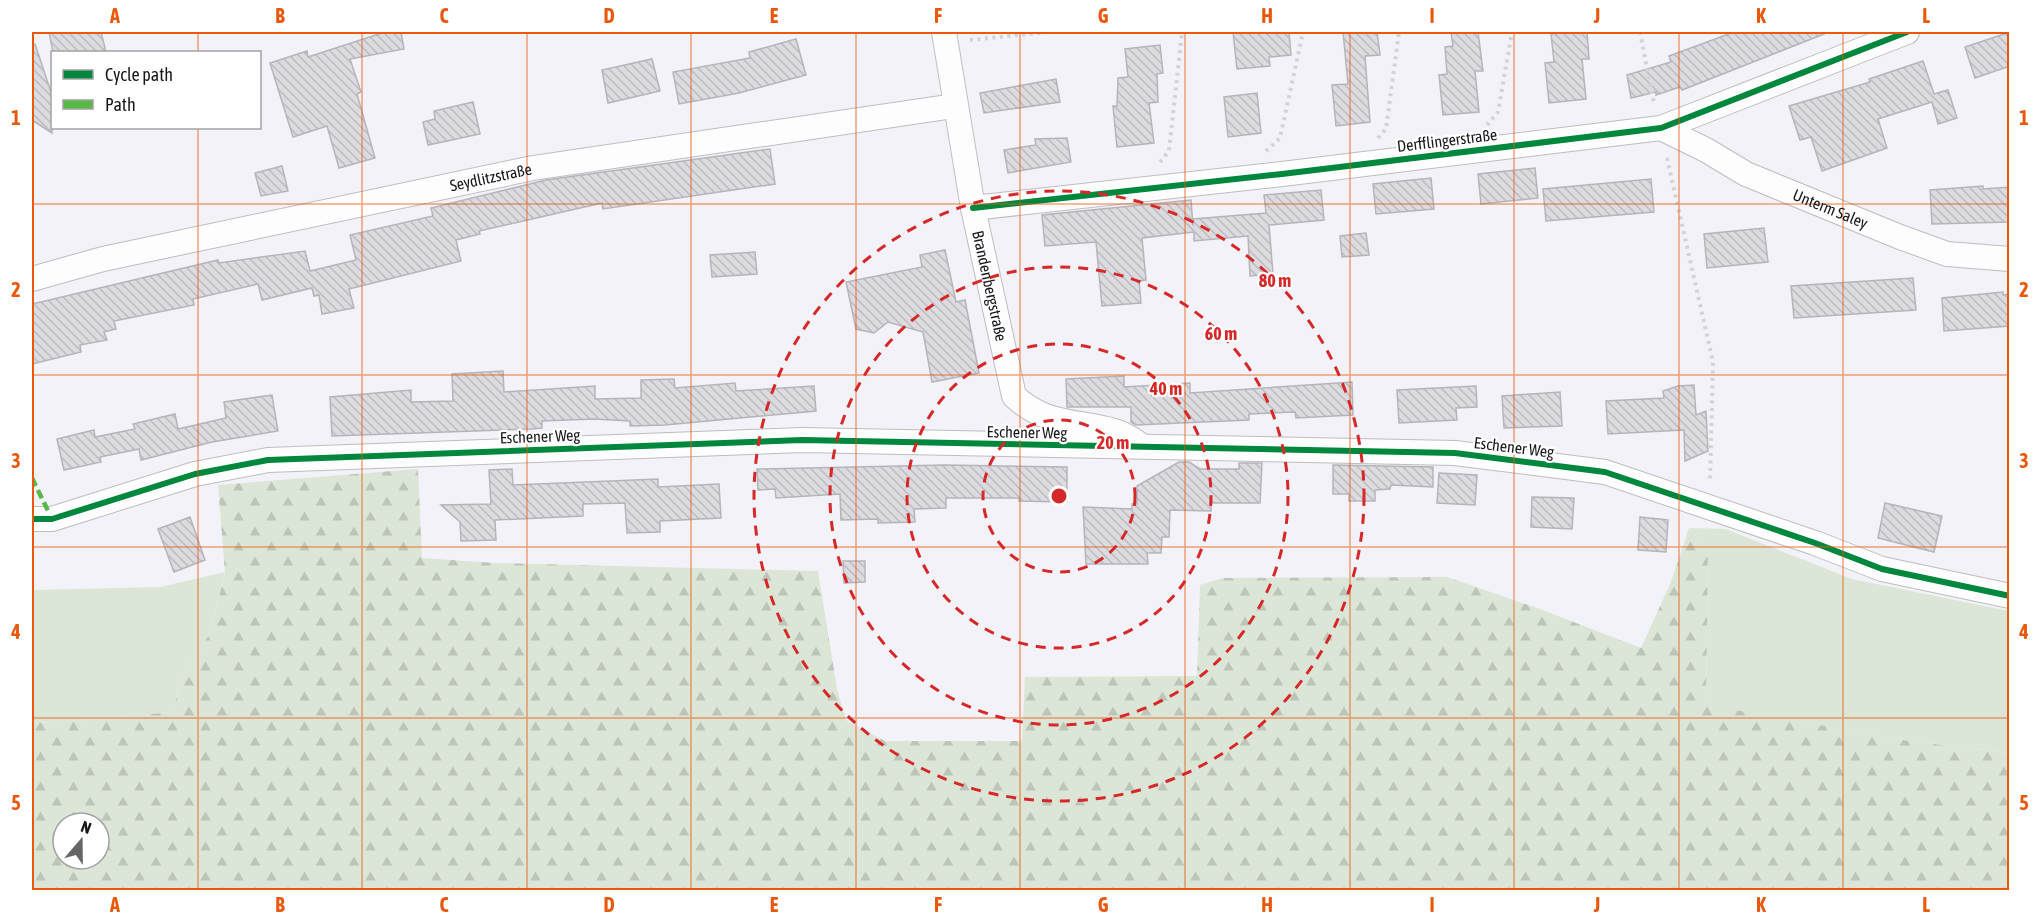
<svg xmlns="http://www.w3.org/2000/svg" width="2041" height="922" font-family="'Asap Condensed',sans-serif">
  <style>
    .grass { fill: #dce6d7 }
    .forest { fill: url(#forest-firs); fill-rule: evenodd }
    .building { fill: url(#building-back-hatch); stroke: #b5b5b9; stroke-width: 1.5 }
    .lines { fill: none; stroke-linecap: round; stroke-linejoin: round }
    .minor-casing { stroke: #bebdc1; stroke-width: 26 }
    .path { stroke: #d3d3d4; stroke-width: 4; stroke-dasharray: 3 4.5; stroke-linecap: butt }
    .minor { stroke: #fdfdfe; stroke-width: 24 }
    .quiet { stroke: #58b947; stroke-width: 4.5; stroke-dasharray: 9 4.5; stroke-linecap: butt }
    .cycleway-casing { stroke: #fff; stroke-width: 10 }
    .cycleway { stroke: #00873e; stroke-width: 6 }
    .grid { fill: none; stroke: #e8590c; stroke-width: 1.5; stroke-opacity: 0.55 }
    .ring { fill: none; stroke: #d62828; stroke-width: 3; stroke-dasharray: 10 8 }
    .labels { text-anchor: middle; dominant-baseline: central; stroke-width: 4.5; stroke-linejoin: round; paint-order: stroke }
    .street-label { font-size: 16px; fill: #18171b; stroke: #fff }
    .centre { fill: #d62828; stroke: #fff; stroke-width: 3 }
    .ring-label { font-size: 18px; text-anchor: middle; font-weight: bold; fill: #d62828; stroke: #fff; stroke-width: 4.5; stroke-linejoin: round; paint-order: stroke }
    .neatline { fill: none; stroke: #e8590c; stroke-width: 2 }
    .grid-label { font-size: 20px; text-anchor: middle; font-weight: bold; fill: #e8590c }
  </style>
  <defs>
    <pattern id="forest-firs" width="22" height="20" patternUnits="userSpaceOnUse" patternTransform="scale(1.5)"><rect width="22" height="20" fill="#dce6d7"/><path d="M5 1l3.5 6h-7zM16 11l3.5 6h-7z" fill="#bcc5b8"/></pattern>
    <pattern id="building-back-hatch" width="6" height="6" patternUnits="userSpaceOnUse" patternTransform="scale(1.5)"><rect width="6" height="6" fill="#dcdbdf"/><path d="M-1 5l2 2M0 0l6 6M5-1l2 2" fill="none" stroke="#bcbbbf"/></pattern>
  </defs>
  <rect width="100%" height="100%" fill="#f3f2f8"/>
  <path class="grass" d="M1689,528L1726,529L1852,579L2009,611V753L1909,741L1706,706L1708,551Z
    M225,572L209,635L180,679L173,712L52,723L32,722V590L160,587Z"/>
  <path class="forest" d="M418,469L422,558L495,563L818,571L837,689L846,720L885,741H1022L1025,677L1197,676L1200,585L1223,578L1447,577L1537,608L1641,648L1671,582L1689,528L1708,550L1706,705L1909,741L2009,753V890H32V722L52,723L173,712L180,679L209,635L225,573L218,485ZM63,823H99V859H63Z"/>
  <path class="building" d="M49,32H101L106,52H53Z
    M385,32H401L404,49L350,59L361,92L357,94L375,158L339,168L327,126L293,137L270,63L307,51L308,57Z
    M1233,32H1289L1291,55L1269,57L1270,66L1237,69Z
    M1343,32H1377L1380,55L1365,56L1370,122L1336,126L1332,85L1348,84Z
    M1451,32H1478L1483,71H1475L1479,112L1443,115L1439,75L1447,74L1445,47L1453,46Z
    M1568,32H1587L1589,59H1582L1586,99L1549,103L1545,63L1554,62L1551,34Z
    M1734,32H1823L1824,34L1682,90L1680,87L1656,95V92L1631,98L1627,75L1671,62L1669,56Z
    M2010,32V66L1975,78L1965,47Z
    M796,39L806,75L739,93L679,104L673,72L750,58L749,52Z
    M32,44H35L52,95V133L32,120Z
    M1160,45L1163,73L1157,74L1158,102L1149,103L1154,143L1117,147L1113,106H1117L1118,78L1128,77L1125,49Z
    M652,59L660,91L608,103L602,70Z
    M1923,61L1934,94L1948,90L1957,118L1938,124L1932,102L1878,119L1887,148L1822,171L1811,137L1800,140L1789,106L1870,82L1869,79Z
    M1056,79L1060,102L984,113L980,93Z
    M1257,93L1261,133L1228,137L1224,97Z
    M473,102L480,134L428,145L423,122L435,119L434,111Z
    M1067,138L1071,162L1008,173L1004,150L1036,145L1035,139Z
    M770,149L775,184L603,209L602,203L479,231L480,234L456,240L461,261L349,289L354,308L322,314L319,295L314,296L312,288L262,300L258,284L193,299L194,305L114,321L116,329L104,332L107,340L80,345L81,352L32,364V304L218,260L219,263L305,251L310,271L356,260L350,235L433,216L431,208L546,180Z
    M282,166L288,191L261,196L255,173Z
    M1535,168L1538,198L1481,204L1478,174Z
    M1431,178L1434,209L1376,214L1373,184Z
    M1651,179L1654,212L1546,221L1543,189Z
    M1983,186V189L2010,187V222L1932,224L1930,190Z
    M1321,190L1324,220L1269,225L1273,274L1250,276L1248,236L1194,241V232L1142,238L1146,280L1139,281L1141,303L1102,306L1096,242L1045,246L1042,215L1191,200L1193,226V219L1266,213L1264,195Z
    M1764,228L1768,262L1707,268L1704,234Z
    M1366,233L1369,255L1342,257L1340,236Z
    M945,250L956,302L965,300L979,373L932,382L923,332L888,322L874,333L856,329L846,282L922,267L920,255Z
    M755,252L757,274L712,277L710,255Z
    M1913,278L1916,310L1794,318L1791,286Z
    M2003,292V295L2010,294V326L1944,331L1942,298Z
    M503,371L504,392L595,386V399L641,398V380L674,379L675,388L735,383L736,391L814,386L816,411L665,425L630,426V421L594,419L542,421V428L531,429L332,436L330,397L411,390V402L453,401L452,374Z
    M1124,376V387L1190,383V393L1352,382L1353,415L1296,418L1295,412L1249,414V420L1136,425L1131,422V407H1067L1066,379Z
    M1694,385L1696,415L1706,411L1708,451L1685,461L1684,430L1608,434L1606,401L1664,398L1663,391L1678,386Z
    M1476,386L1477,407L1456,408L1457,420L1399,423L1397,390Z
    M1560,392L1562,426L1504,428L1502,396Z
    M272,395L278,431L212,442L141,460L139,449L100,457L101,462L64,470L57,439L94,430L95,437L135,429L133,424L175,414L178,429L226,418L224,402Z
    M1179,462H1189L1200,469H1239V463H1262L1260,503H1211V511L1170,510L1169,537H1162L1161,553H1147L1148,564H1086L1083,507L1132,509V504H1137V486Z
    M945,465L1067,467V502L1019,501V498H946V508L914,509L915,522L878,523V519L841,520L840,494L776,498L775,489L758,490L757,469Z
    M1333,465L1433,467V487L1391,485L1390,489L1375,490V501H1349V494H1333Z
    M512,469L513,485L658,479V487L719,484L721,518L660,521V532L627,533L625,503L583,504V516L495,520L496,540L461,541L460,522L441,505L491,504L489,470Z
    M1439,473L1477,475L1475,505L1437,503Z
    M1532,497L1574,498L1572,529L1531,527Z
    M1885,503L1942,516L1934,552L1878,538Z
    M190,517L205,560L174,572L158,529Z
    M1640,517L1668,520L1666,552L1638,550Z
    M843,561H865V582L844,583Z"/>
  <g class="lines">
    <defs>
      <g id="minor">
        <path id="s1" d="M944,32L973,208L1014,396C1046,426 1076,420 1114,431C1123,433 1132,439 1139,444"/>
        <path id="s2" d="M1661,128L1706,150L1746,174L1900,237L1947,254L2010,259"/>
        <path d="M973,208L1282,174L1661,128L1907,32"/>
        <path id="s3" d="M32,279L103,259L533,168L954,106"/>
        <path d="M32,519H52L195,474L268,460L802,440L1455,453L1605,472L1815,543L1882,569L2010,596"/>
      </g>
    </defs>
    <use href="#minor" class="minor-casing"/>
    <path class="path" d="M1640,32L1654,104
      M970,40L1047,32
      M1487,125L1498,112L1512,32
      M1378,138L1386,129L1399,32
      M1266,151L1280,138L1303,32
      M1667,158L1713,362L1710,482
      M1160,162L1169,151L1182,32"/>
    <use href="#minor" class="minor"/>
    <path class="quiet" d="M32,478L52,519"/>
    <defs>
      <path id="cycleway" d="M973,208L1282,174L1661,128L1907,32
        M32,519H52L195,474L268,460L802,440L1455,453L1605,472L1815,543L1882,569L2010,596"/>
    </defs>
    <use href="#cycleway" class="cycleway-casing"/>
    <use href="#cycleway" class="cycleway"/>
  </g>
  <path class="grid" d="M198,32V52M362,32V890M527,32V890M691,32V890M856,32V890M1020,32V890M1185,32V890M1350,32V890M1514,32V890M1679,32V890M1843,32V890M198,128V890M32,204H2010M32,375H2010M32,547H2010M32,718H2010"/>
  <g class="ring">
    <circle cx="1059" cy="496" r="76"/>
    <circle cx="1059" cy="496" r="152"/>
    <circle cx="1059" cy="496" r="229"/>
    <circle cx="1059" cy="496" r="305"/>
  </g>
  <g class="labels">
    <g class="street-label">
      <text transform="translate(1447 140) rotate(-7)">Derfflingerstraße</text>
      <text stroke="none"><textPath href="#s3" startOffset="470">Seydlitzstraße</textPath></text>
      <text stroke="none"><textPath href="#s2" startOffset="188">Unterm Saley</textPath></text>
      <text stroke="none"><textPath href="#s1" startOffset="258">Brandenbergstraße</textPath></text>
      <text transform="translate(1027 432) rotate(1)">Eschener Weg</text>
      <text transform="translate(540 436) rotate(-2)">Eschener Weg</text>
      <text transform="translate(1514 447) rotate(7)">Eschener Weg</text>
    </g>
  </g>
  <circle cx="1059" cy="496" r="9" class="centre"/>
  <g class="ring-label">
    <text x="1275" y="287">80 m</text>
    <text x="1221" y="340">60 m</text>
    <text x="1166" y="395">40 m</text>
    <text x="1113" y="449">20 m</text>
  </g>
  <rect width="2041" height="922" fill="none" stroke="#ffffff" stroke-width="66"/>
  <rect x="51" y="51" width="210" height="78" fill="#ffffff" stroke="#a3a2a4" stroke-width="1.5"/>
  <rect x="63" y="70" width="30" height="9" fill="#00873e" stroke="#a3a2a4" stroke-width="1.5"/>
  <text x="105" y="81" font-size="18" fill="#18171b">Cycle path</text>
  <rect x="63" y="100" width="30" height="9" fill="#58b947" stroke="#a3a2a4" stroke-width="1.5"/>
  <text x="105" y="111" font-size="18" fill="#18171b">Path</text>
  <g transform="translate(81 841) rotate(20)"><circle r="28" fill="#ffffff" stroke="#a3a2a4" stroke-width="1.5"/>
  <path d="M0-4.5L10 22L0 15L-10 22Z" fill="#656468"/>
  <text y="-9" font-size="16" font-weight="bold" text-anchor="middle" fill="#18171b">N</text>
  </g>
  <rect x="33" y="33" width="1975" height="856" class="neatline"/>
  <g class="grid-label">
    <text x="115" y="23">A</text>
    <text x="280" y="23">B</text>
    <text x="444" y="23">C</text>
    <text x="609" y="23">D</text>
    <text x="774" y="23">E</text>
    <text x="938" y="23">F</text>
    <text x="1103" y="23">G</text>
    <text x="1267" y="23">H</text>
    <text x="1432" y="23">I</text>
    <text x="1597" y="23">J</text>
    <text x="1761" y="23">K</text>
    <text x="1926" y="23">L</text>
    <text x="16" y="125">1</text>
    <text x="2024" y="125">1</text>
    <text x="16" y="297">2</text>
    <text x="2024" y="297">2</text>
    <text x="16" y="468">3</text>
    <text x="2024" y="468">3</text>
    <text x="16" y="639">4</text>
    <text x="2024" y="639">4</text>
    <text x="16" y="810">5</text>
    <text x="2024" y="810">5</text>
    <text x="115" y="912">A</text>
    <text x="280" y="912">B</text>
    <text x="444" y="912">C</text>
    <text x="609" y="912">D</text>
    <text x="774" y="912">E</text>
    <text x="938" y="912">F</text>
    <text x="1103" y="912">G</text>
    <text x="1267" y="912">H</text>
    <text x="1432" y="912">I</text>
    <text x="1597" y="912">J</text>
    <text x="1761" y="912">K</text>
    <text x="1926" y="912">L</text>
  </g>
</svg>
